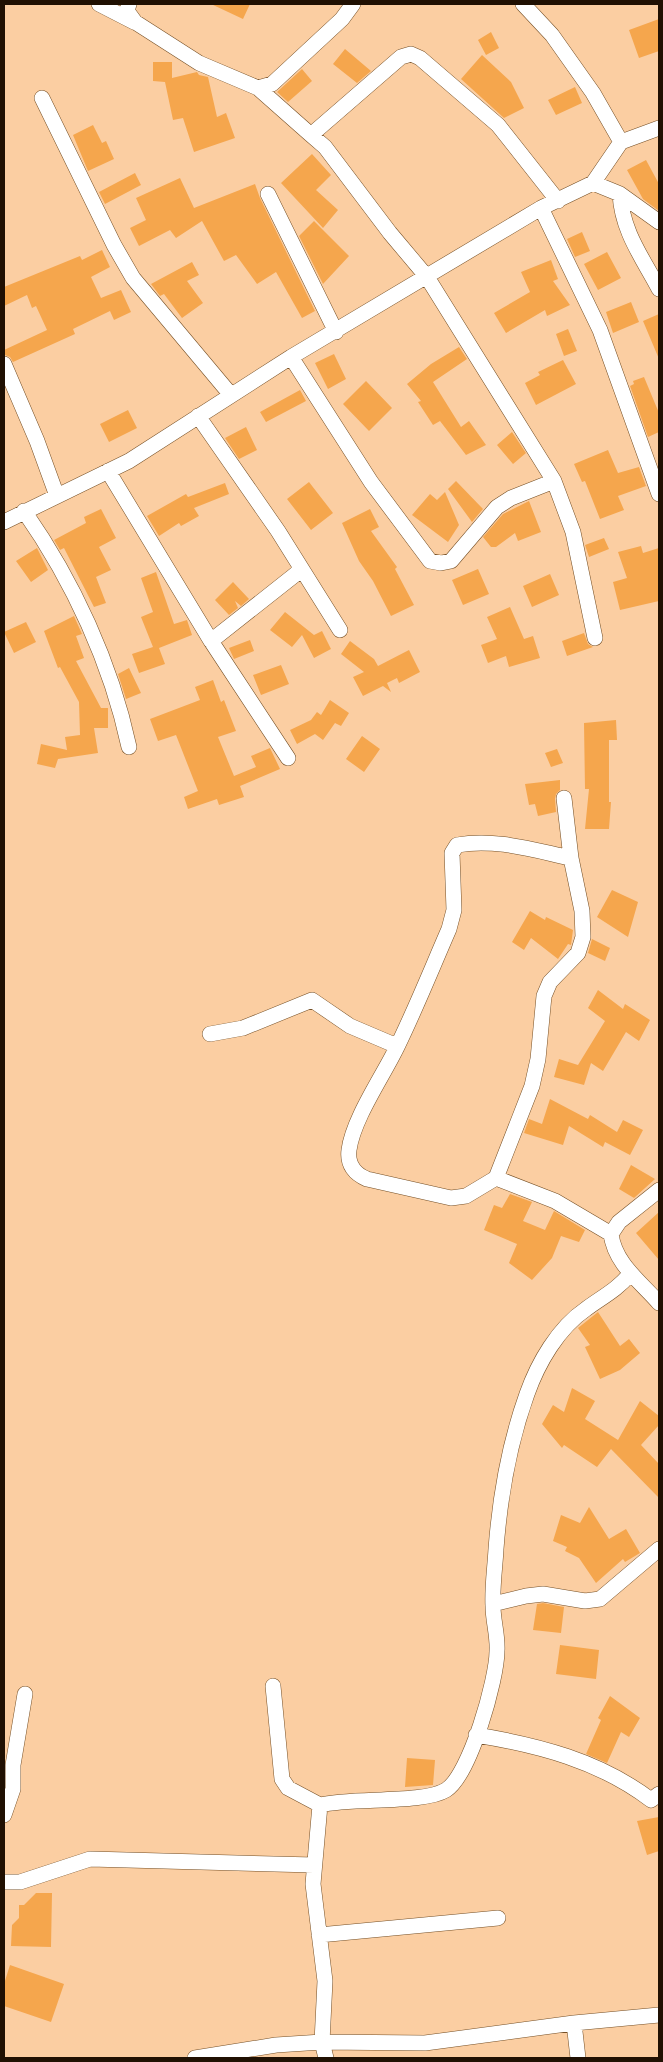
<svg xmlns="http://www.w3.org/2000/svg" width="663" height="2062" font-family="'PT Sans Narrow',sans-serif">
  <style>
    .building { fill: #f5a64d }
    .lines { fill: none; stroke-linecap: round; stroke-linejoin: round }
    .minor-casing { stroke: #754f25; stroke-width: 16 }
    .minor { stroke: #fff; stroke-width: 15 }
  </style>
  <rect width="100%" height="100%" fill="#fbcea2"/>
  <path class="building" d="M211,4H250L243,19Z
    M659,19V51L639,58L629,30Z
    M491,32L499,48L486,55L478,40Z
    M345,49L371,71L357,83L333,64Z
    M482,55L511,82L524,108L504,118L461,79Z
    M153,62H172V78L197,72L199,75L208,77L217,117L226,113L235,138L194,152L183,118L173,120L165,82L153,81Z
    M302,69L312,81L288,102L277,92Z
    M575,87L582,103L556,115L548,100Z
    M93,125L102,143L106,141L114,159L88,171L73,135Z
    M312,154L331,175L316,190L338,210L323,228L281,183Z
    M646,160L659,184V211L643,199L627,170Z
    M135,173L141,185L105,204L99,192Z
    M180,178L194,208L255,184L260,198L315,311L302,318L276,272L257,284L236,255L224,261L202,221L176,238L170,230L139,246L130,228L146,220L136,198Z
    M314,221L349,256L323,284L299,236Z
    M582,232L590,251L575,257L567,239Z
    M102,250L110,267L91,277L101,298L121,290L131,312L114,320L110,311L73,329L75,334L13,362L10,357L5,355L4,350L47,330L36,306L32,308L27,295L4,306V287L80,256L82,260Z
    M607,252L621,278L598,290L584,264Z
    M551,260L558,279L553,281L570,305L547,316L545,310L506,333L494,313L530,292L521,272Z
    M192,262L199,275L187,281L203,303L182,318L164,294L160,296L151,284Z
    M631,302L639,322L613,333L606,312Z
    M659,314V359L643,321Z
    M568,329L577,351L564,356L556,334Z
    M459,347L467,359L433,382L461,427L469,421L486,445L466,455L440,421L433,425L418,402L421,401L407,384L431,364Z
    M334,354L346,379L328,389L315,363Z
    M563,360L576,384L536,405L525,383L540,375L538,372Z
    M644,377L659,413V432L648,437L630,386L634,384L633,381Z
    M366,381L392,408L369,431L343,404Z
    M300,390L306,401L266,422L260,412Z
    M128,410L137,428L109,442L100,424Z
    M246,427L257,450L239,459L225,438Z
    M512,432L526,453L513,464L497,445Z
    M608,450L618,473L639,467L646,486L618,496L624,510L600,519L585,481L582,482L574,464Z
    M456,481L483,509L472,522L448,489Z
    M309,482L333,513L311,530L287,499Z
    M225,483L229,494L194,508L199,516L181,526L179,523L159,536L147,516L186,494L188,497Z
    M445,492L459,525L448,542L412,515L430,494L437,500Z
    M529,501L541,532L518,541L515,533L496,547H491L483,537L503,514Z
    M101,509L116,538L99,547L111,570L96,577L106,603L94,607L64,548L60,550L54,540L86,523L84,517Z
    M370,509L379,527L371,531L397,567L395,569L414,605L391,616L373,581L359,561L342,523Z
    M604,538L609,549L589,557L585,545Z
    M641,546L643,553L659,548V601L620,610L613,582L627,578L618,552Z
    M37,548L48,570L31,582L16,561Z
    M478,569L489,594L463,605L452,580Z
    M156,572L174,624L187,620L192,635L159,648L165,664L139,673L132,654L153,647L141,617L153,612L141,578Z
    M550,574L559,595L532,607L523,586Z
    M233,582L249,599L241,606L235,601L238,608L229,615L215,600Z
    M510,607L524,639L533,636L540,658L509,667L506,656L488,663L481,645L497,639L487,617Z
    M285,612L314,635L322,631L331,649L314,658L302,635L292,647L270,630Z
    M74,616L82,634L76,636L84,658L76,661L101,708H108V728H94L98,753L58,759L55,768L37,764L41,744L67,750L65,737L80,735L79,702L60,667L58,668L44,631Z
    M26,622L36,642L14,653L4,632Z
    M584,633L588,644L593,647L567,656L562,641Z
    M250,640L254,651L234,659L229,648Z
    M350,641L374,659L378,666L409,650L420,672L399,683L397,678L387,683L391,692L383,686L363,696L353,677L364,672L341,654Z
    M281,665L289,684L261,695L253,675Z
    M129,668L141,693L126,699L118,674Z
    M213,680L221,702L224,700L236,731L218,737L234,776L256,767L251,756L270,748L280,769L240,786L244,797L219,805L217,799L188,809L184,797L198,791L176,735L158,741L150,719L200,700L195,687Z
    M330,700L349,713L341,726L335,723L323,740L315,734L297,744L290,730L311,720L317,712L321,715Z
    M616,720L617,740H609V802H611L609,829H585L589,789H585L584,723Z
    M362,736L380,749L364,772L346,759Z
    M557,749L563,763L551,767L545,753Z
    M560,780V790L556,794L555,799L556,812L538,816L535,804L529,805L525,784Z
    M612,890L638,902L628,937L597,917Z
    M530,911L545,920L546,917L573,930L571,945L568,944L558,959L531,938L524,950L512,942Z
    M592,939L610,948L605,961L588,953Z
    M598,990L623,1009L625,1004L650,1020L639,1041L626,1032L603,1071L591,1063L584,1085L554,1077L559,1059L578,1065L605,1021L588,1008Z
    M550,1099L588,1119L590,1115L617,1132L623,1120L643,1130L630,1155L605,1142L603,1147L569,1126L563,1145L524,1133L529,1119L542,1124Z
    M631,1165L655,1179L634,1198L619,1189Z
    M510,1194L532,1202L523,1221L545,1230L554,1211L585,1230L579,1242L561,1236L552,1258L532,1280L509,1263L517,1244L484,1230L494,1205L502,1208Z
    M659,1212V1260L636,1233Z
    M598,1312L620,1346L629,1339L640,1353L620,1370L600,1379L585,1347L590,1345L578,1328Z
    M572,1388L595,1401L585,1419L618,1440L640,1401L659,1416V1425L641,1445L659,1464V1498L611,1449L597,1467L564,1445L562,1448L542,1424L553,1405L564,1412Z
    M589,1507L609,1539L626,1529L640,1553L625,1562L623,1559L596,1583L579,1558L565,1551L567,1547L553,1541L561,1515L580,1523Z
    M543,1603L564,1607L561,1633L533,1630L537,1604Z
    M560,1645L599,1650L596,1679L556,1674Z
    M610,1696L640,1718L629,1737L621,1732L607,1763L586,1754L601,1720L598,1718Z
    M407,1758L435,1760L433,1785L405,1787Z
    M659,1817V1851L647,1855L637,1821Z
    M36,1893H52L51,1947L11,1946L12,1925L19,1918V1905H24Z
    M10,1965L64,1984L51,2022L4,2006V1984Z"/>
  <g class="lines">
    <defs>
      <path id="minor" d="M99,4L134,22
        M129,4L127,11L135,22L199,63L258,88L311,135L325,147L390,233L427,277L554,481L573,532L595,638
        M523,4L552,35L593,93L621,142
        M258,88L272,84L342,19L353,4
        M42,98L114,245L133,278L231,395
        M311,135L401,57L411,54L420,58L498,125L558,201
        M593,183L621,142L659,128
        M268,194L336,332
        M620,194C622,231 642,257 659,289
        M541,208L600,330L659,494
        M291,357L371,482L430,561L441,563L451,561L497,507L511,498L554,481
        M4,364L37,441L57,496
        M198,416L278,531L340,630
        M108,471L211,641L288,758
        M24,511C73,581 111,663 129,747
        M4,522L129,461L291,357L541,208L593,183L620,194L659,222
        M211,641L301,570
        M564,798L571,858L582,911L583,937L578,953L550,982L544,996L538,1059L532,1086L496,1178L466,1196L451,1198L367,1179C355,1174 347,1165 349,1150C353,1119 383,1076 397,1047C416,1008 432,968 449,929L454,910L452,853L457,845C495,838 533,850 571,858
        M210,1034L243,1028L312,1000L350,1026L397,1046
        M496,1178L555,1201L611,1234
        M659,1190L619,1222L611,1234C615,1264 640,1281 659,1303
        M493,1604L526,1596L543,1594L585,1601L600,1599L659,1549
        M273,1686L282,1779L288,1788L320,1805
        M476,1735C538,1745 600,1761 651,1800L659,1794
        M4,1815L13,1789V1765L25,1694
        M4,1882H20L90,1859L314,1865
        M319,1935L498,1918
        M574,2023L578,2058
        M195,2058L276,2045L322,2042L425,2043L574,2023L659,2015
        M326,2058L322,2042L325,1981L313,1884L320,1805C352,1797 423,1804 446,1790C470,1775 497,1679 497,1651C498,1636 493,1621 493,1606C492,1587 495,1568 496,1549C500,1496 509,1444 527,1394C538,1363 558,1328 586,1309C602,1297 617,1290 630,1274"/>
    </defs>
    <use href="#minor" class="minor-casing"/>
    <use href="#minor" class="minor"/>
  </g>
  <rect width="663" height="2062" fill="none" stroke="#201002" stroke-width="10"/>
</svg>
